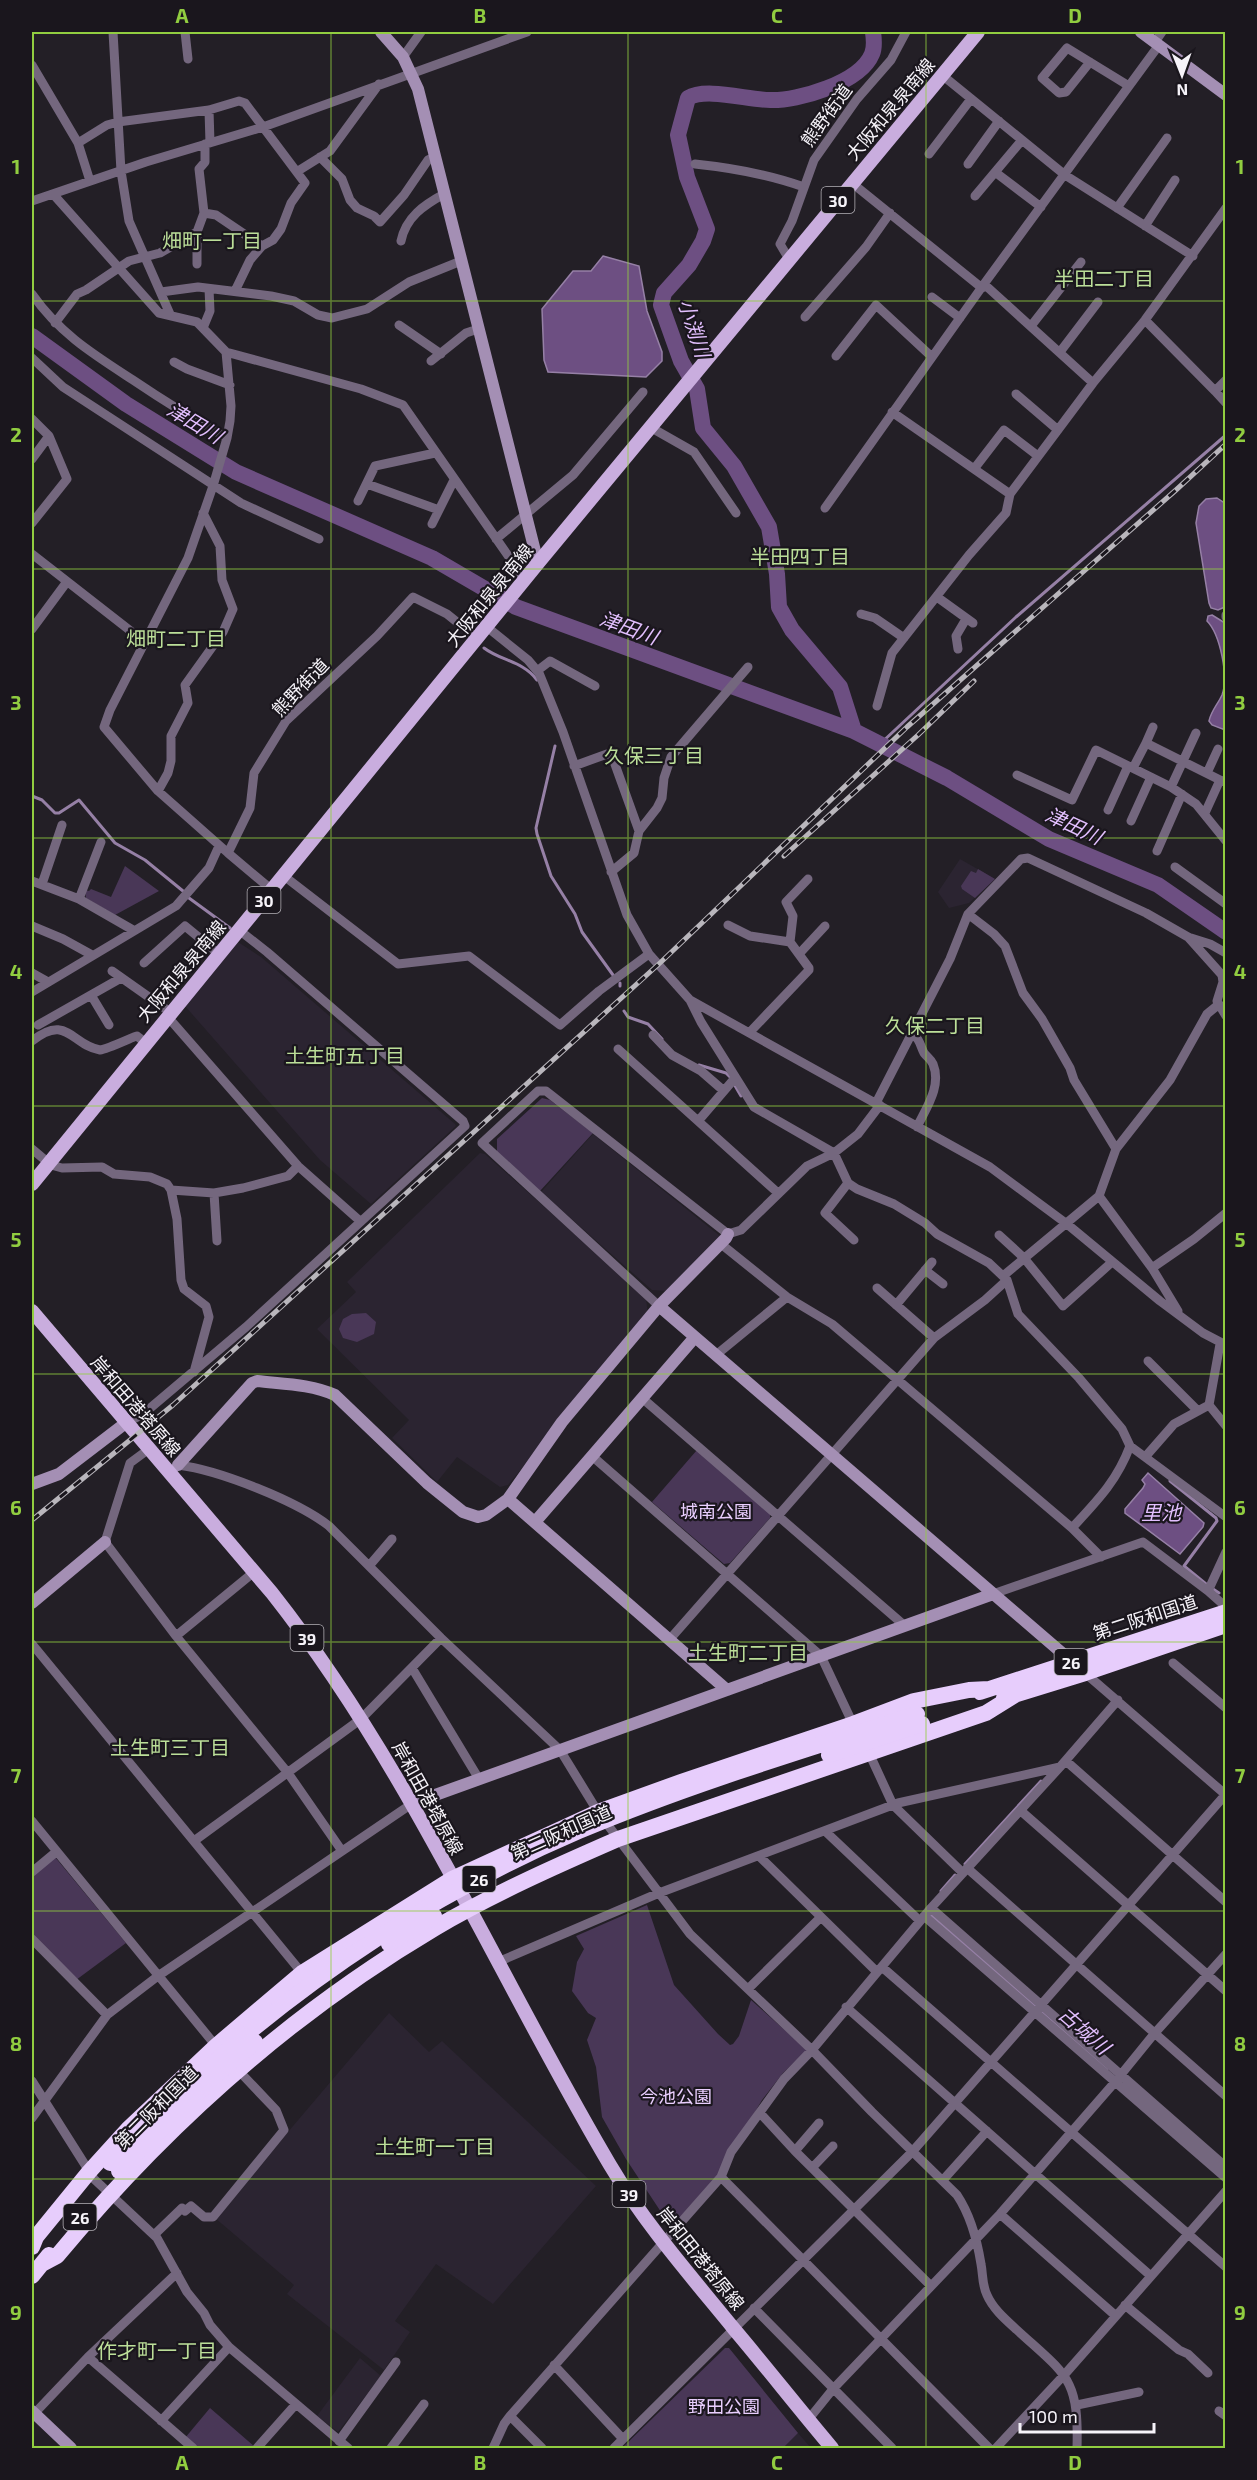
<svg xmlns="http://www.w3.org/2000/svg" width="1257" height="2480" font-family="'Exo 2','Noto Sans JP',sans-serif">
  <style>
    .built { fill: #2b2431 }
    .green { fill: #493757 }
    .water { fill: #6d4f82; stroke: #9680a6; stroke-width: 1.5 }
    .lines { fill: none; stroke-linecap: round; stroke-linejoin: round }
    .stream { stroke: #9680a6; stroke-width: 3 }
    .river { stroke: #6d4f82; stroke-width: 16 }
    .street { stroke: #74677e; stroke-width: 9 }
    .secondary { stroke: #a48fb4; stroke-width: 12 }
    .primary { stroke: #c9adde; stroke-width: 14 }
    .highway { stroke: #e7cdfc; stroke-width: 16 }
    .rail-casing { stroke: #b9b6bc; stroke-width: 5 }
    .rail { stroke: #1a161d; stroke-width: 3; stroke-dasharray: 9; stroke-linecap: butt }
    .highway-bridge { stroke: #e7cdfc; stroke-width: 16 }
    .grid { fill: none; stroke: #91cd40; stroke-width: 1.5; stroke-opacity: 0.55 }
    .labels { text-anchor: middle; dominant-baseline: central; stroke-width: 4.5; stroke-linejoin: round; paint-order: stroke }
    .shield { fill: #1a161d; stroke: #b4b1b7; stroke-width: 1.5 }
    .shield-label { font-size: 16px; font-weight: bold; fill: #f6f3f9 }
    .street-label { font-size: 18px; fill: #f6f3f9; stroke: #1a161d }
    .park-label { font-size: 18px; fill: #e9cefe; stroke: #1a161d }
    .neighbourhood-label { font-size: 20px; fill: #bcdf99; stroke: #1a161d }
    .water-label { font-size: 20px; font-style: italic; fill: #e2bffe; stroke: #1a161d }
    .neatline { fill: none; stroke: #91cd40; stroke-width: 2 }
    .grid-label { font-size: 20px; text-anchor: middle; font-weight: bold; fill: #91cd40 }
  </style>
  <rect width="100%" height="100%" fill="#231f26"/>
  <path class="built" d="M960,859L995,879L969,903L949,908L938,892Z
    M238,942L261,957L455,1124L456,1126L371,1204L320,1160L185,1006Z
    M593,1134L720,1236V1239L667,1291L652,1290L541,1192Z
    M480,1153L485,1154L646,1297L648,1317L508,1485L500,1487L457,1457L437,1482L392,1438L409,1420L317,1329L356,1292L347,1282Z
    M389,2013L429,2052L442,2041L596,2186L493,2304L436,2264L395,2321L410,2332L384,2370L287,2294L294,2285L215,2218Z
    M360,2358L381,2376L338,2432L317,2416Z
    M798,2433L811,2448H783Z"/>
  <path class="green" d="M125,866L159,891L115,915L86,898L85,890L89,891L91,889L111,897Z
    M978,869L995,879L975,898L962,889L961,886L971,871L976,873Z
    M542,1098L550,1100L593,1133L540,1191L497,1153V1139Z
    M366,1313L376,1322L374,1334L357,1342L343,1338L339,1329L343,1319L352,1314Z
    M697,1450L770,1513V1518L730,1563L724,1564L652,1502Z
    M55,1857L126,1943L76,1980L32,1934V1875Z
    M647,1905L674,1985L718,2034L730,2045L733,2044L739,2036L751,2000L807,2050L783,2073L762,2100L716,2178L673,2225L663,2215L626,2159L602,2117L596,2067L587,2040L596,2018L588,2013L572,1991L577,1962L584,1949L576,1936Z
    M725,2348H729L798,2433L783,2448H622Z
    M210,2408L255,2447L197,2448L185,2438Z"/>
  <path class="water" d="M603,256L639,266L647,311L662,352V361L646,377L548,372L544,360L542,309L573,271H591Z
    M1217,498L1226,504L1225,607L1218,610L1211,608L1209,603L1196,523L1199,506L1206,499Z
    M1212,615L1225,623V730L1212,725L1209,721C1211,711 1218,704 1222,695C1229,677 1220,634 1207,621L1208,616Z
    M1148,1473L1204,1523L1203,1527L1180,1554L1125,1513V1509L1143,1488L1145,1484L1142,1480Z"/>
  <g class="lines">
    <path class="stream" d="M484,648C501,661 523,661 537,680
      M880,744L1016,617L1226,435
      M555,746L536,828L537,834L551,876L575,914L582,932L613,975
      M32,796L42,800L55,813H59L79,800L115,843L145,860L183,891
      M189,898L230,928
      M620,983V986
      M624,1011L628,1017L648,1024L662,1039
      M699,1065L726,1073L730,1077
      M734,1084L741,1096
      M1170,1481L1216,1518L1217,1521L1184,1566L1206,1584
      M1213,1589L1219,1593
      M965,1864L1041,1781
      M941,1891L955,1875
      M929,1913L1107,2069"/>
    <path class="river" d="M32,336L126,404L236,472L432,558L516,607L854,731L947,778L1049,839L1158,885L1226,932
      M854,731L840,687L792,630L779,607L777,574L769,527L734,466L703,428L697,389L681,361L661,305L664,293L689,265L703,241L707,229L687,177L678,135L688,98C706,87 748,100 770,100C798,101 860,83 872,54C875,47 874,39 873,32"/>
    <path class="street" d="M113,32L121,171L129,221L170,314
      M185,32L188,59
      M1155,42L1162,32
      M403,57L421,32
      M1090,62L1066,92L1059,93L1042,78L1067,48L1129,86
      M32,65L78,143L90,181
      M942,75L1065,175L1193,256
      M209,110L210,143
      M78,143L107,125L118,122L209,110L239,101L245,103L305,183L291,203L281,229L273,240L262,246L250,260L235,291
      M929,154L971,99
      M320,157L342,179L350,200L357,208L374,216L380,222L404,195L428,160L435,157
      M695,164C733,168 768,174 804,187
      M968,164L999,121
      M298,171L330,151L379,84
      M995,172L1041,207
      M852,183L982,288
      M53,194L159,313L197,322L226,352L361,389L403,405L525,580
      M975,196L1022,140
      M32,201L146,162L263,127L527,32
      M1117,208L1167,138
      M204,213L216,215L262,246
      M1145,226L1175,180
      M401,241C406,217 424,205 444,194
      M789,259L780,244L792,221L814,160L857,99L891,60L906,32
      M197,264V232L204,213L199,169L205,162V144
      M984,284L1093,383
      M161,292L198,287L271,296L294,301L318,315L332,318L367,309L409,282L461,261
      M32,294C60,334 93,354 133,380C164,401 195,420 227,438
      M932,297L960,318
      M805,317L866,247L890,213
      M1145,320L1215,391L1226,380
      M55,323L77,294L86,290L129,261L160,253L197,232
      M399,325L441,354
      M1031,326L1081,262
      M203,328L210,311L209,289
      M226,352L231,406L230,421L227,438L213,486L188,558L110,710L104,727L158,791L228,853L272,890
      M1060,352L1098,302
      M836,356L876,305L932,357
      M32,358L63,387L241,503L319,539
      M431,361L466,333L478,329
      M174,362L187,369L230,385
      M1215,391L1226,403
      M1016,394L1058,430
      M892,412L1010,494
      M32,419L49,436
      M650,427L694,452L736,513
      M32,459L49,436L67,479L32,523
      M974,469L1004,430L1038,456
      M367,484L439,510
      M358,501L375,466L435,453
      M825,508L984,284L1159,45
      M432,524L454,480
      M496,539L573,475L643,392
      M32,554L146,643
      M937,597L973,623
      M861,614L875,618L904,638
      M1226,615V617
      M487,627L528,660L539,673L563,732L627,915L649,954L690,1000L990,1167L1067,1224L1160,1301L1203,1333L1226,1345
      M32,629L66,583
      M958,649L956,636L966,619
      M537,671L550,661L595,686
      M877,706L892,653L969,555L1006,513L1010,494L1093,383L1145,320L1226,208
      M1146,743L1153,727
      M574,766L607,754L612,756L639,831
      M1133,768L1146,743L1220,780
      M1207,773L1218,749
      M1017,775L1072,800L1096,750L1171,787L1196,804L1226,841
      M1171,787L1196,733
      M158,791L168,773L171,761V736L188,703L185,685L223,632L233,609L222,580L220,546L203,513
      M1108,810L1128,766
      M1205,813L1220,780L1226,782
      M1131,821L1151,777
      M1157,851L1182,794
      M228,853L250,808L254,773L286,721L377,636L413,597L447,614L478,639
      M1175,867L1226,904
      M611,872L634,853L639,831L657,808L662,798L664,778L671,757L748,667
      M284,876L398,964L469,956L560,1025L599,991L649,954
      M32,881L79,899L133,930
      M42,884L62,825
      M79,899L101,842
      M968,914L994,934L1005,946L1023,993L1042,1019L1070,1068L1074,1080L1116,1149L1099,1196L1152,1268L1178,1311
      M728,925L750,936L790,942L809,968V970L750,1032
      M32,926L63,939L92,955
      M1191,938L1210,944L1226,953
      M790,942L793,916L786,902L808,879
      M799,954L825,926
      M144,963L185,926L219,954
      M112,971L170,1012
      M32,973L48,982
      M32,992L176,906L209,868L219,846
      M91,995L109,1025
      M690,1000L701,1022L754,1107L834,1153L848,1183L857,1189L894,1204L925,1223L937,1234L989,1263L1007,1280L1018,1314L1079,1378L1122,1429L1130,1446L1226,1517
      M167,1016L298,1166L360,1221
      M38,1025L121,978
      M912,1034C920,1039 920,1045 924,1053C927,1057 931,1059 933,1064C942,1086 926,1108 917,1127
      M653,1035L672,1055L701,1071L724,1091
      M32,1041C67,1013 71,1045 100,1050C108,1049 135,1036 137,1036C138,1037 145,1042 145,1043
      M618,1049L778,1193
      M876,1103L950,959L968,914L1021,859L1028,858L1146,913L1188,937L1222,975L1223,982L1217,1001L1226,1016
      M699,1120L735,1078
      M32,1149L51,1165L62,1168L102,1167L114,1174L150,1177L167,1184L171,1190L177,1219L181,1280L184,1289L206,1306L209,1317L194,1372
      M1116,1149L1170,1080L1207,1014L1218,1005
      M848,1183L825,1213L854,1240
      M171,1190L214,1193L243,1188L288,1176L298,1166
      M214,1193L217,1241
      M999,1235L1024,1258L1063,1306L1112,1262
      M721,1244L787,1297L832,1324L1072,1528L1101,1557
      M1152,1268L1194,1239L1226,1213
      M925,1270L943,1284
      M1003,1276L1099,1196
      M877,1288L934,1338
      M896,1305L932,1262
      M659,1306L482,1143L538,1091H546L728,1234L741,1230L807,1166L834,1153L858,1134L880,1105
      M716,1355L787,1297
      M1148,1361L1197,1410
      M642,1398L905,1626
      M1209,1405L1226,1426
      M127,1422L142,1415L246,1327L465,1126L463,1121L267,952L239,930
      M149,1449L130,1463L105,1542L176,1636L288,1773L342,1851
      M592,1456L821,1656L853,1724
      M1146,1456L1174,1424L1209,1405L1220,1344
      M175,1468L178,1465C219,1470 297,1501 329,1526L441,1638L560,1750L598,1812L690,1934L812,2050L872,2112L957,2195C971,2216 977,2239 981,2264C983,2274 982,2285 987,2295C993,2309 1006,2320 1017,2330C1066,2375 1079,2377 1077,2448
      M1072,1528C1097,1501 1117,1481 1130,1446
      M369,1566L392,1539
      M1208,1591L1226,1552
      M993,1594L1143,1542L1208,1591L1226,1607
      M176,1636L254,1572
      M670,1639L934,1338L985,1300L1007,1280
      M32,1644L302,1973
      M1173,1663L1226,1708
      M412,1668L479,1779
      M1085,1673L1226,1795
      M869,1753L893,1805L963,1873
      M1066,1761L1226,1902
      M1021,1811L1226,1991
      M32,1821L216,2046
      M825,1831L920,1921
      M194,1841L361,1719L441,1638
      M759,1856L877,1972
      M967,1868L1226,2096
      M32,1872L56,1852
      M931,1908L1226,2167
      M924,1916L1226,2178
      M32,1939L107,2015
      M498,1962L659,1893L898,1803L1060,1767
      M882,1967L1226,2267
      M748,1989L821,1917
      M846,2007L1151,2276
      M32,2081L94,2179L157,2238L187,2292L204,2313L210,2325L229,2347L348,2448
      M760,2113L795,2151L931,2286
      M32,2118L107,2015L158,1976L413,1803
      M795,2151L819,2123
      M812,2168L833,2146
      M721,2177L989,2448
      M943,2180L987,2131
      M1000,2214L1116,2316
      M154,2235L182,2208L185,2211L191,2206L204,2217H213L284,2130L276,2110L238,2070
      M1125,2305L1179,2350L1188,2354L1208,2373
      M754,2308L892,2448
      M88,2357L193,2448
      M554,2365L623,2439
      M1077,2405L1139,2392
      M1219,2411L1226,2416
      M32,2416L88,2357L177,2273
      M510,2416L542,2448
      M808,2420L833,2389L1000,2214L1115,2082L1154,2034L1226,1954
      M161,2421L229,2347
      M339,2441L396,2362
      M257,2448L296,2404
      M391,2448L424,2404
      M493,2448L504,2424L510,2416L721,2177L731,2152L784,2079L812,2050L931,1908L1060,1767L1118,1700
      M614,2448L912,2152L1226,1794
      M996,2448L1065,2374L1226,2191"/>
    <path class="secondary" d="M381,32L403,57L418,89L538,563
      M1141,32L1226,95
      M659,1306L1076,1665
      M178,1465L252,1383L257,1381C283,1384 311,1384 335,1395L427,1483L463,1512L478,1517L486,1515L508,1499L562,1422L659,1306L726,1238L728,1234
      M32,1484L59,1474L127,1422
      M508,1499L727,1690
      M535,1522L695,1337
      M32,1603L105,1542
      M413,1803L993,1594
      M32,2411L71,2448"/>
    <path class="primary" d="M32,1184L538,563L978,32
      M32,1311L272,1593C410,1768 497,1974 610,2165C645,2224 690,2275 734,2329C767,2368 799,2409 832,2448"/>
    <path class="highway" d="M980,1692L1226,1612
      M1004,1698L1085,1673L1226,1625
      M32,2247L36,2237L89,2172L128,2129L216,2046L302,1973L452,1879L598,1812L681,1782L853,1724L914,1701L969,1690L989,1689
      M42,2264L57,2256C164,2127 290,2014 435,1928C493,1894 556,1866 618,1839L986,1713L1015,1695
      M32,2276L49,2255"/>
    <defs>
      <path id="rail" d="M784,856L918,735L974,681
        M32,1520L173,1405L661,962L907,727L1176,490L1226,444"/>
    </defs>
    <use href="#rail" class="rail-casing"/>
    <use href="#rail" class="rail"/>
    <path class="highway-bridge" d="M829,1755L922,1724
      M389,1944L434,1916
      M110,2163C243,2021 401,1907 579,1831C688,1785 804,1750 917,1714
      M119,2171L215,2076L255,2042"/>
  </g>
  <path class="grid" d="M331,32V2448M628,32V2448M926,32V2448M32,301H1226M32,569H1226M32,838H1226M32,1106H1226M32,1374H1226M32,1642H1226M32,1911H1226M32,2179H1226"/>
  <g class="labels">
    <g class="shield">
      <rect x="821.5" y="187" width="33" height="26" rx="4.5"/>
      <rect x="247.5" y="887" width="33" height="26" rx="4.5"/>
      <rect x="290.5" y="1625" width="33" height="26" rx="4.5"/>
      <rect x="1054.5" y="1649" width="33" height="26" rx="4.5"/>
      <rect x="462.5" y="1866" width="33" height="26" rx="4.5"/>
      <rect x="612.5" y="2181" width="33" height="26" rx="4.5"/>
      <rect x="63.5" y="2204" width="33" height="26" rx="4.5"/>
    </g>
    <g class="shield-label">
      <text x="838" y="200">30</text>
      <text x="264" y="900">30</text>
      <text x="307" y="1638">39</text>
      <text x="1071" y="1662">26</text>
      <text x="479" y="1879">26</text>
      <text x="629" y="2194">39</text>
      <text x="80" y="2217">26</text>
    </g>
    <g class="street-label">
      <text transform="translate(890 109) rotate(-50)">大阪和泉泉南線</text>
      <text transform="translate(826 115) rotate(-54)">熊野街道</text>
      <text transform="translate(489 595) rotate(-51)">大阪和泉泉南線</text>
      <text transform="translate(300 687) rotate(-46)">熊野街道</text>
      <text transform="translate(181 971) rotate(-50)">大阪和泉泉南線</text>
      <text transform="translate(136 1406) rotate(49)">岸和田港塔原線</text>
      <text transform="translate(1145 1617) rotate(-18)">第二阪和国道</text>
      <text transform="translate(428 1798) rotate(61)">岸和田港塔原線</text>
      <text transform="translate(561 1832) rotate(-24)">第二阪和国道</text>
      <text transform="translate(156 2107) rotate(-45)">第二阪和国道</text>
      <text transform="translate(701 2258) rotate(51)">岸和田港塔原線</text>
    </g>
    <g class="park-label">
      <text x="716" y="1511">城南公園</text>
      <text x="676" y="2096">今池公園</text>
      <text x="724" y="2406">野田公園</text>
    </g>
    <g class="neighbourhood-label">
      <text x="212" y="240">畑町一丁目</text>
      <text x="1104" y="278">半田二丁目</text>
      <text x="800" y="556">半田四丁目</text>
      <text x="176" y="638">畑町二丁目</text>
      <text x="654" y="755">久保三丁目</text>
      <text x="935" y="1025">久保二丁目</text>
      <text x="345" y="1055">土生町五丁目</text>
      <text x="748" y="1652">土生町二丁目</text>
      <text x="170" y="1747">土生町三丁目</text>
      <text x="435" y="2146">土生町一丁目</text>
      <text x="157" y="2350">作才町一丁目</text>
    </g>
    <g class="water-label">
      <text transform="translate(695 328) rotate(72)">小渕川</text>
      <text transform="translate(195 422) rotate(31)">津田川</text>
      <text transform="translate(629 627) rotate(20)">津田川</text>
      <text transform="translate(1074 825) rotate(25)">津田川</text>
      <text x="1161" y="1512">里池</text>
      <text transform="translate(1085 2030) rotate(41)">古城川</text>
    </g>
  </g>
  <rect width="1257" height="2480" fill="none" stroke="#1a161d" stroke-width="66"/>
  <g transform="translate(1182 75) rotate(179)" stroke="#1a161d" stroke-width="4.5" paint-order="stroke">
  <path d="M0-4.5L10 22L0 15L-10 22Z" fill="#f6f3f9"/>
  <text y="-9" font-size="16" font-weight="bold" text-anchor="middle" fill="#f6f3f9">N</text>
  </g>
  <path d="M1020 2423v9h134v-9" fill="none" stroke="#f6f3f9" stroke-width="3"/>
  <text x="1029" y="2423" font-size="18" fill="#f6f3f9" stroke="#1a161d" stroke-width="4.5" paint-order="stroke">100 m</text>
  <rect x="33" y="33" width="1191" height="2414" class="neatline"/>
  <g class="grid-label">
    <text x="182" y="23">A</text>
    <text x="480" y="23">B</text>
    <text x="777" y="23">C</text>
    <text x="1075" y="23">D</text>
    <text x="16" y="174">1</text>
    <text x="1240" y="174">1</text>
    <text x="16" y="442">2</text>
    <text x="1240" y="442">2</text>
    <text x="16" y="710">3</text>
    <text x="1240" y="710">3</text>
    <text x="16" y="979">4</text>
    <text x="1240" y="979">4</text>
    <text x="16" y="1247">5</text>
    <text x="1240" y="1247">5</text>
    <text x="16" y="1515">6</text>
    <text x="1240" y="1515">6</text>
    <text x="16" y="1783">7</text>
    <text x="1240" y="1783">7</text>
    <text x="16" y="2051">8</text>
    <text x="1240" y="2051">8</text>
    <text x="16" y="2320">9</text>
    <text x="1240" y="2320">9</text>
    <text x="182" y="2470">A</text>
    <text x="480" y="2470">B</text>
    <text x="777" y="2470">C</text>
    <text x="1075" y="2470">D</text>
  </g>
</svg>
